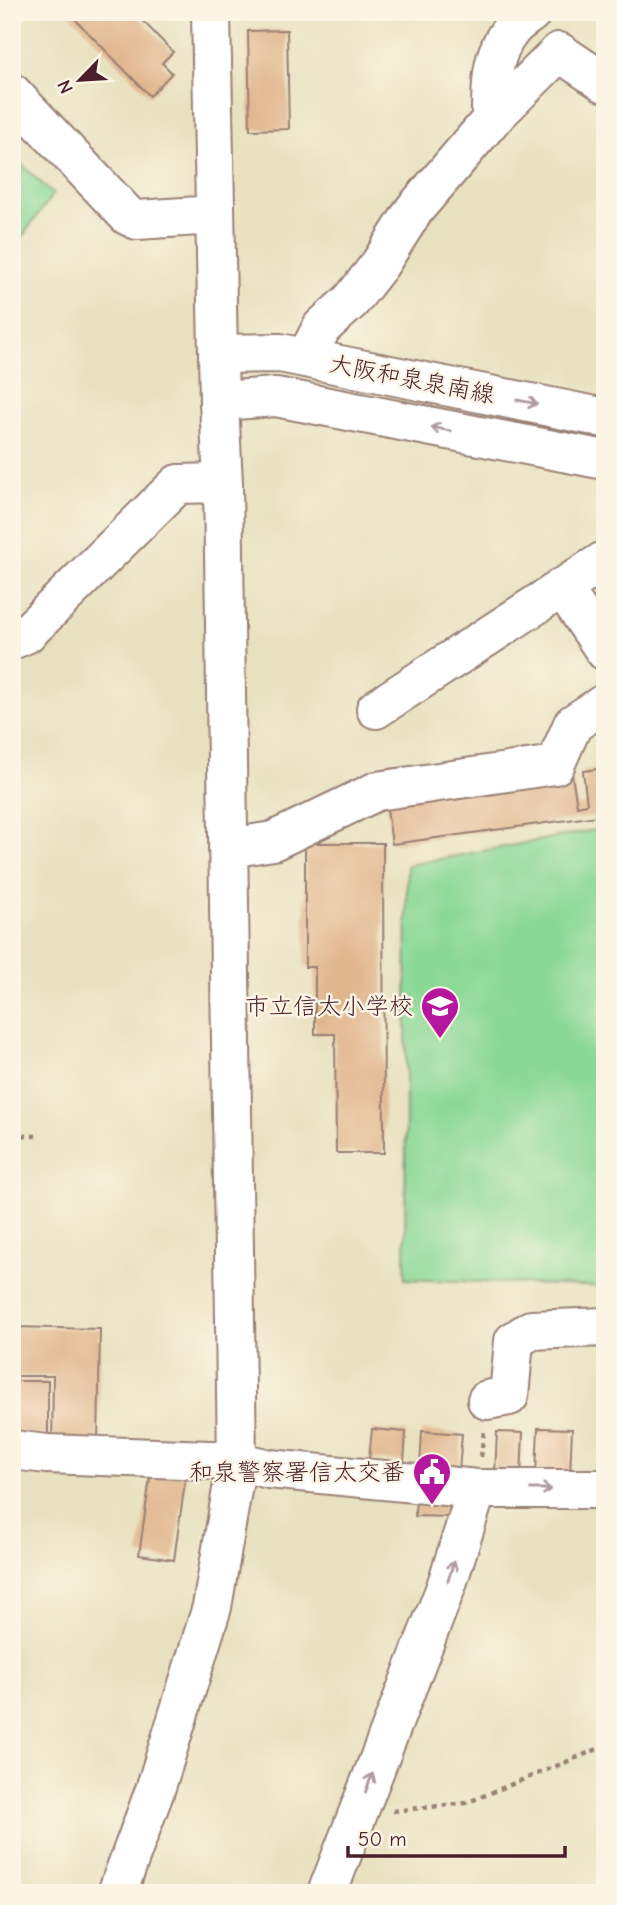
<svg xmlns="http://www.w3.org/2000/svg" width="617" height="1905" font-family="'Comic Neue','Klee One',sans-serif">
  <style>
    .green { fill: #8ad896; stroke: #6a7c60; stroke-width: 2 }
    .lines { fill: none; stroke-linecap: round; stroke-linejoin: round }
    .stream { stroke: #7aabe5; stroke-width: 9 }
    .building { fill: #e1b68e }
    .minor-casing { stroke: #998075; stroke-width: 42 }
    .major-casing { stroke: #998075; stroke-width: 42 }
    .path { stroke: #998075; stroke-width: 4.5; stroke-dasharray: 5 5; stroke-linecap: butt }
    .minor { stroke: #fff; stroke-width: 38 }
    .major { stroke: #fff; stroke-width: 38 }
    .oneway { stroke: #ae9aa0 }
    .labels { text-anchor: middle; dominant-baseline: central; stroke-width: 5; stroke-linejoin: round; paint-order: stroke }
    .street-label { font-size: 24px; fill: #4a1f2b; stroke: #fcf5e5 }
    .poi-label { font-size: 24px; fill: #4a1f2b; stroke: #fcf5e5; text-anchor: end }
  </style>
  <rect width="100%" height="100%" fill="#fcf5e5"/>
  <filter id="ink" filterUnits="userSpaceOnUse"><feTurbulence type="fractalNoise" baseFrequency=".0143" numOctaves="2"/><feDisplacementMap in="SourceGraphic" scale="14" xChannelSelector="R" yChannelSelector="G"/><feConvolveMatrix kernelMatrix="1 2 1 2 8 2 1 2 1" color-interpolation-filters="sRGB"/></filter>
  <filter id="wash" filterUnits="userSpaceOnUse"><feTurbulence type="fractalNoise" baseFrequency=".00686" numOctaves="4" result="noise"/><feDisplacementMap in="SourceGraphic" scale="28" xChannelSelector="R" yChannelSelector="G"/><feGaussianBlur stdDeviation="1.57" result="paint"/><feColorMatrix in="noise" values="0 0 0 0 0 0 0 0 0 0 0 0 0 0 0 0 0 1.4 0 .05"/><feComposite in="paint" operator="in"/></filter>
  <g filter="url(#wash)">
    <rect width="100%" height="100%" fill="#e8e1bf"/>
    <path class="green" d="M12,155L53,194L17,244L12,243Z
      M605,828V1287L405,1279L407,865Z"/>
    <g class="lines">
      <path class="stream" d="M304,1893L308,1891"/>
    </g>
    <g id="blocks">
      <path class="building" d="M68,12H134L173,52L162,63L172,73L150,96Z
        M287,30L289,129L250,130L248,31Z
        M605,768V815L392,844L386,801L572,775L577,806L587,804L583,771Z
        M305,843H383L384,1153H336L335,1034H315V967H305Z
        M12,1327L100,1329L98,1445H52L53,1376H12Z
        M12,1381H48V1436H12Z
        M538,1428L572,1429L570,1476L536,1475Z
        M372,1429L406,1432L404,1462L369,1459Z
        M422,1431L462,1434L459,1471L420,1468Z
        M497,1432L523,1433L521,1476L495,1475Z
        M151,1471L186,1475L174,1560L139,1555Z
        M416,1494L450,1496L449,1517L415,1516Z"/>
    </g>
  </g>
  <g filter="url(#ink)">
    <use href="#blocks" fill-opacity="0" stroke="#998075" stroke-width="2"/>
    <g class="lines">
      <defs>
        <path id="minor" d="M12,93L128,216L137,220L215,215
          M491,120L559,52L605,83
          M306,358L322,327L351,301L380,264L414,210L491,120C491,89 490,55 511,30C516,23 525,18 532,12
          M562,587L605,651
          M12,640L26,634L178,484L223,483
          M376,709L605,560
          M228,848L273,841L377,791L555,765L573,724L605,703
          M487,1400L509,1396L514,1341L531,1330L605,1327
          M12,1450L47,1454L237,1461L269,1469L477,1489H605
          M117,1893L155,1790L212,1607L237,1461L223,483L219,401L211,12
          M327,1893L446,1587L477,1489"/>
        <path id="major" d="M218,354L280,353L605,418
          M219,401L276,397L605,460"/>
      </defs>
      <use href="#minor" class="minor-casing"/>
      <use href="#major" class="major-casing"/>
      <path class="path" d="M12,1135L36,1136
        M481,1457L484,1431
        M393,1811L466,1803L605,1746"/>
      <use href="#minor" class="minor"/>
      <use href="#major" class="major"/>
    </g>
    <defs><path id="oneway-shaft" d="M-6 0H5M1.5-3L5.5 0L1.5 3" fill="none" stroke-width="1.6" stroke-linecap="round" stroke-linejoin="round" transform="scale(1.75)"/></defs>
    <g class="oneway">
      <use href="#oneway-shaft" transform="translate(527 402) rotate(11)"/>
      <use href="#oneway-shaft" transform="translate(441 429) rotate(-169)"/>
      <use href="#oneway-shaft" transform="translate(541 1489)"/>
      <use href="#oneway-shaft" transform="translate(451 1571) rotate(-73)"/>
      <use href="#oneway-shaft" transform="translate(369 1783) rotate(-69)"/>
    </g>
  </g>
  <defs>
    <symbol id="school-pin" viewBox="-11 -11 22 30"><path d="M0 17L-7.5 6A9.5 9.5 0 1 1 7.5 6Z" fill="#b5179e" stroke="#fcf5e5"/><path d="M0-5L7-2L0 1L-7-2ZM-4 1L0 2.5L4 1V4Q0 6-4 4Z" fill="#fff"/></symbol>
    <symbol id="civic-pin" viewBox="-11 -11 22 30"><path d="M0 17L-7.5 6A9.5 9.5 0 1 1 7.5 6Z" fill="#b5179e" stroke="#fcf5e5"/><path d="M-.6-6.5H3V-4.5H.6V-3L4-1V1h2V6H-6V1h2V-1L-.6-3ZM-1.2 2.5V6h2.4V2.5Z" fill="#fff"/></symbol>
  </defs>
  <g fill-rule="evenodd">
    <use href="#school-pin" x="418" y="984" width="44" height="60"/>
    <use href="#civic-pin" x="410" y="1450" width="44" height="60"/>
  </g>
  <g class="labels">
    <g class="street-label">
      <text transform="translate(412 379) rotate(11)">大阪和泉泉南線</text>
    </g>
    <g class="poi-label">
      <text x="413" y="1006">市立信太小学校</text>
      <text x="405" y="1472">和泉警察署信太交番</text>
    </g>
  </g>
  <rect width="617" height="1905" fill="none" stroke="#fcf5e5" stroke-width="42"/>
  <g transform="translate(80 80) rotate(245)" stroke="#fcf5e5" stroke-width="5" paint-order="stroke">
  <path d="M0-5L12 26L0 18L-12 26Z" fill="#4a1f2b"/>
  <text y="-10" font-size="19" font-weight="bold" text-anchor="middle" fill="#4a1f2b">N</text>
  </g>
  <path d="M348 1846v10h217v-10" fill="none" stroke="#4a1f2b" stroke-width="3.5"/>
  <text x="358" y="1846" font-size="21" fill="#4a1f2b" stroke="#fcf5e5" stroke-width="5" paint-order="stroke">50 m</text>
</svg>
